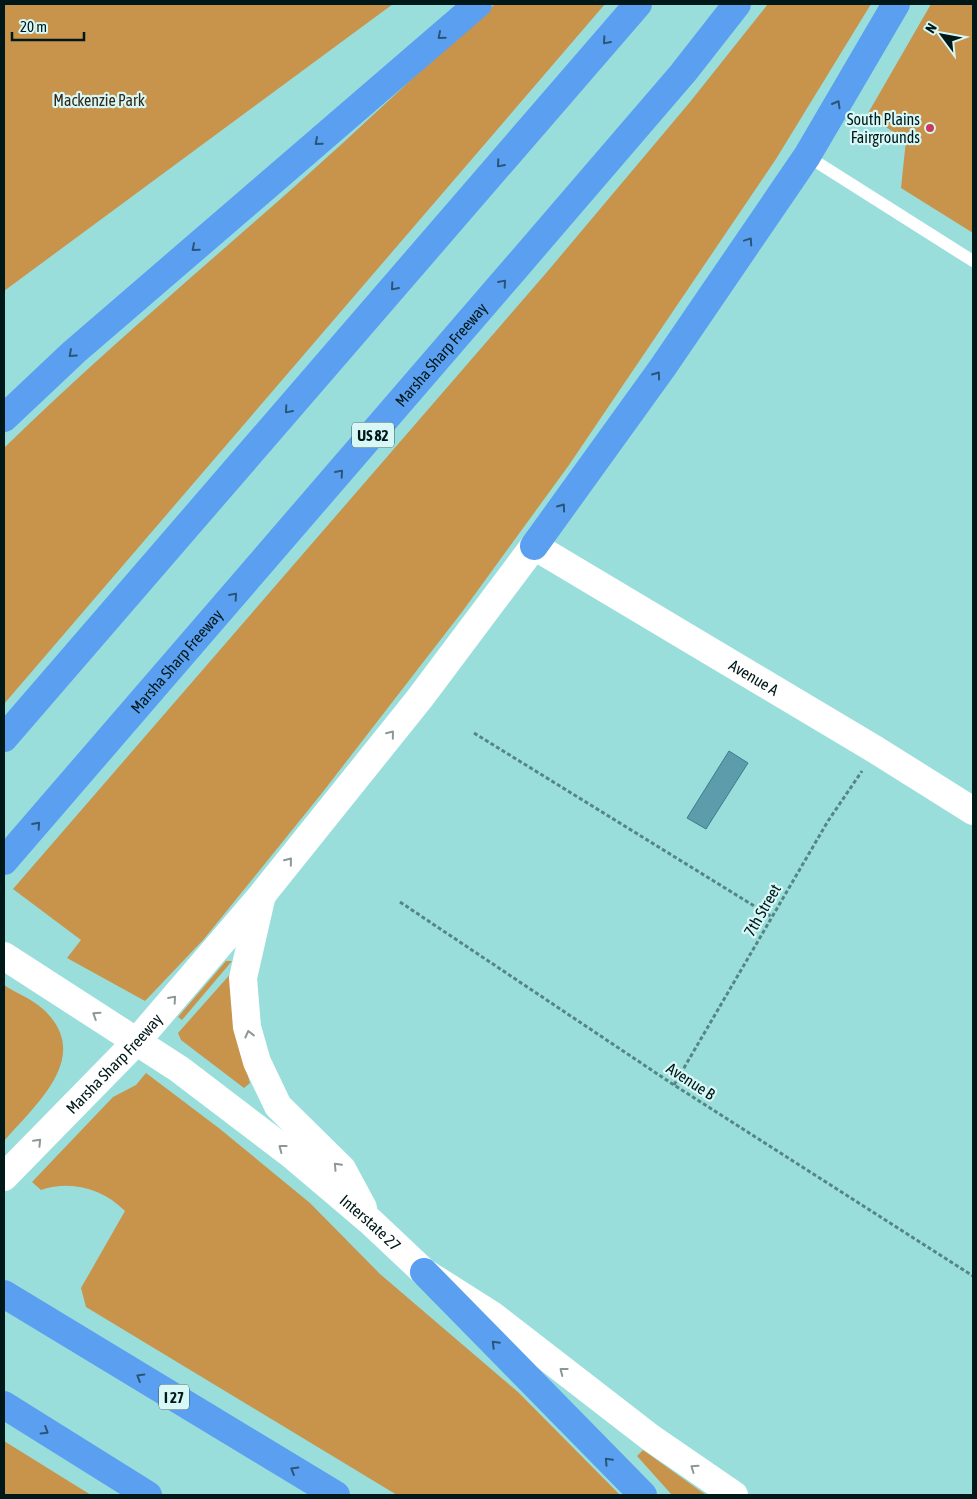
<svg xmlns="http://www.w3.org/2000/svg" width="977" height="1499" font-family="'Asap Condensed',sans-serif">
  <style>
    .green { fill: #c8934a }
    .building { fill: #5d9caa; stroke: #3d7c89 }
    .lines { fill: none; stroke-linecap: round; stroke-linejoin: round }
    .path { stroke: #558684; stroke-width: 3; stroke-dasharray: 4 2.5; stroke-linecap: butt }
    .lane { stroke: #fff; stroke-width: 12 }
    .secondary { stroke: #fff; stroke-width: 28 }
    .highway { stroke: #5ba0f0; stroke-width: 28 }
    .oneway { stroke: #295579 }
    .oneway2 { stroke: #8c9797 }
    .poi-dot { fill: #ca3a58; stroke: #d7f8f6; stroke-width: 2 }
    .labels { text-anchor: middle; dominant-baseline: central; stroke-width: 4.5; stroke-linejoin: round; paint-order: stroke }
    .shield { fill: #d7f8f6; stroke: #405b5b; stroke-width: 1 }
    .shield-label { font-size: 15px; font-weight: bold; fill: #001818 }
    .park-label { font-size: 16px; fill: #362817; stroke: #d7f8f6 }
    .poi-label { font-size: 16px; fill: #001818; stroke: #d7f8f6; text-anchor: end }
    .street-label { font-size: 16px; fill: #001818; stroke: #d7f8f6 }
  </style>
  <rect width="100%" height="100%" fill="#9adedc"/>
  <path class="green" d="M4,4H393L4,291Z
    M495,4H605L4,704V448C97,357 196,274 294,187C362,127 427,63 495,4Z
    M768,4H871L776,159L569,465L462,612L322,793L204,939L145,1001L67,958L81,940L13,889L547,272L690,102Z
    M931,4H973V233L901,188L906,140L867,115Z
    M226,961H232L182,1020L178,1017Z
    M233,971L234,1027L250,1083L244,1088L181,1040L178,1033Z
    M4,985C16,993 32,999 43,1009C94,1056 36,1104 4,1141Z
    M146,1073L220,1129L310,1203L380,1274L518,1392L620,1495H397L86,1307L81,1288L125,1211C102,1188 71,1180 41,1190L32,1182L113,1097L136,1085Z
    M4,1441L91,1495H4Z
    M643,1450L706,1495H672L637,1456Z"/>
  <path class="building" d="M729,751L748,763L706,829L687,818Z"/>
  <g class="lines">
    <path class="path" d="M474,733L772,917
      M400,902L674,1085L973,1276
      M674,1085L828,821L862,771"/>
    <path class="lane" d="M807,156L973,261"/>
    <g class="secondary">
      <path d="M261,899L243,978L247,1027L257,1062L278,1106L342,1169L363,1208"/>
      <path id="s1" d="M4,956L179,1069L292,1155L371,1222L424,1272L492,1315L651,1438L734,1495"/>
      <path id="s2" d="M4,1177L137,1041L262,895L420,698L534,546L876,750L973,811"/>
    </g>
    <g class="highway">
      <path d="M4,418L74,352L478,4"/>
      <path d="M534,546L663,367L807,156L896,4"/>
      <path d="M4,738L638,4"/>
      <path id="s3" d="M4,861L512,272L683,73L737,4"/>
      <path d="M424,1272L643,1495"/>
      <path d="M4,1294L336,1495"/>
      <path d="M4,1405L148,1495"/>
    </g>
  </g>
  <defs><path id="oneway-chevron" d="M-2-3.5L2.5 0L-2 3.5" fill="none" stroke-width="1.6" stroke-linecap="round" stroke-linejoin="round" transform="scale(1.25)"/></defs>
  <g class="oneway">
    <use href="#oneway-chevron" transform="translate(441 36) rotate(139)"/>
    <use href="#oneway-chevron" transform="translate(606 41) rotate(131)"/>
    <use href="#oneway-chevron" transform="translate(837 104) rotate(-60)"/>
    <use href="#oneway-chevron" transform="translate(318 142) rotate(139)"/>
    <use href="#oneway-chevron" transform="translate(500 164) rotate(131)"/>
    <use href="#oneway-chevron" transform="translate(749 241) rotate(-56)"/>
    <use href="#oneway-chevron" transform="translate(195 248) rotate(139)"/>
    <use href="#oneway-chevron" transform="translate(503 283) rotate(-49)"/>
    <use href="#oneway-chevron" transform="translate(394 287) rotate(131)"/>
    <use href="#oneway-chevron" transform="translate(72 354) rotate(138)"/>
    <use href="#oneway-chevron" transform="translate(657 375) rotate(-54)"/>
    <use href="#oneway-chevron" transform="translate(288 410) rotate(131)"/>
    <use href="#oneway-chevron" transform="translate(340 473) rotate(-49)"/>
    <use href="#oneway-chevron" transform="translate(562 507) rotate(-54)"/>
    <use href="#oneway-chevron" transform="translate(234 596) rotate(-49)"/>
    <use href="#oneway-chevron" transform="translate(37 825) rotate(-48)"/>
    <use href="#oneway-chevron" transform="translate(495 1344) rotate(-135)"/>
    <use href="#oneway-chevron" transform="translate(140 1377) rotate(-149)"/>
    <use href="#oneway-chevron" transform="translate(45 1431) rotate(32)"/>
    <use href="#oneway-chevron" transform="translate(608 1461) rotate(-133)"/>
    <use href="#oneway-chevron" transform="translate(294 1470) rotate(-149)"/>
  </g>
  <g class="oneway2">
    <use href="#oneway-chevron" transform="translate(391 734) rotate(-51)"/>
    <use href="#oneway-chevron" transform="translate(289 861) rotate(-51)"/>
    <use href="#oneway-chevron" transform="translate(173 999) rotate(-49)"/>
    <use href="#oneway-chevron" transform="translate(96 1015) rotate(-147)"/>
    <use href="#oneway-chevron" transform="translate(249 1034) rotate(-104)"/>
    <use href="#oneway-chevron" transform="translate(38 1142) rotate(-46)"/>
    <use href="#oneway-chevron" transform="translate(282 1148) rotate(-143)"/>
    <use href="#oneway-chevron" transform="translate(337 1166) rotate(-133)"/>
    <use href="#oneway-chevron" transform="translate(563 1371) rotate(-142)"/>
    <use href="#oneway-chevron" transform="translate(694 1468) rotate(-145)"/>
  </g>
  <circle class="poi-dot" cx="930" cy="128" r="5"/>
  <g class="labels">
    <g class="shield">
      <rect x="352" y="422.5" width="42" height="25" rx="4"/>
      <rect x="159" y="1384.5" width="30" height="25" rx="4"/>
    </g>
    <g class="shield-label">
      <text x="373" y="435">US 82</text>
      <text x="174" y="1397">I 27</text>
    </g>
    <g class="park-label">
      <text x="99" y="100">Mackenzie Park</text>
    </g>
    <g class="poi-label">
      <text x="920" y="119">South Plains<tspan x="920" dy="18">Fairgrounds</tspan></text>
    </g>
    <g class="street-label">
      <text stroke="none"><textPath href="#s3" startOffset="669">Marsha Sharp Freeway</textPath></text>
      <text stroke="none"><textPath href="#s3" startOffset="264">Marsha Sharp Freeway</textPath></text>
      <text stroke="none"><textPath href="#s2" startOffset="1081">Avenue A</textPath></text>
      <text transform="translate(762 910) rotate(-60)">7th Street</text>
      <text stroke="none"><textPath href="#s2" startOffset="158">Marsha Sharp Freeway</textPath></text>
      <text transform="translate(691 1081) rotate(33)">Avenue B</text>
      <text stroke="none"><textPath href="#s1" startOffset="454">Interstate 27</textPath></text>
    </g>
  </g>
  <rect width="977" height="1499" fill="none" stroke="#001818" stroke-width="10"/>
  <g transform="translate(942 35) rotate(302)" stroke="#d7f8f6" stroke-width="4" paint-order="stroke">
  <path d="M0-4L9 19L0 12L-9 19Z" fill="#001818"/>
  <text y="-8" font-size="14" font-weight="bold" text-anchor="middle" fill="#001818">N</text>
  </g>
  <path d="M12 32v8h72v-8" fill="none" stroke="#001818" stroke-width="2.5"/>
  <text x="20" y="32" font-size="15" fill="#001818" stroke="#d7f8f6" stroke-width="4" paint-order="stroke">20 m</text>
</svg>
